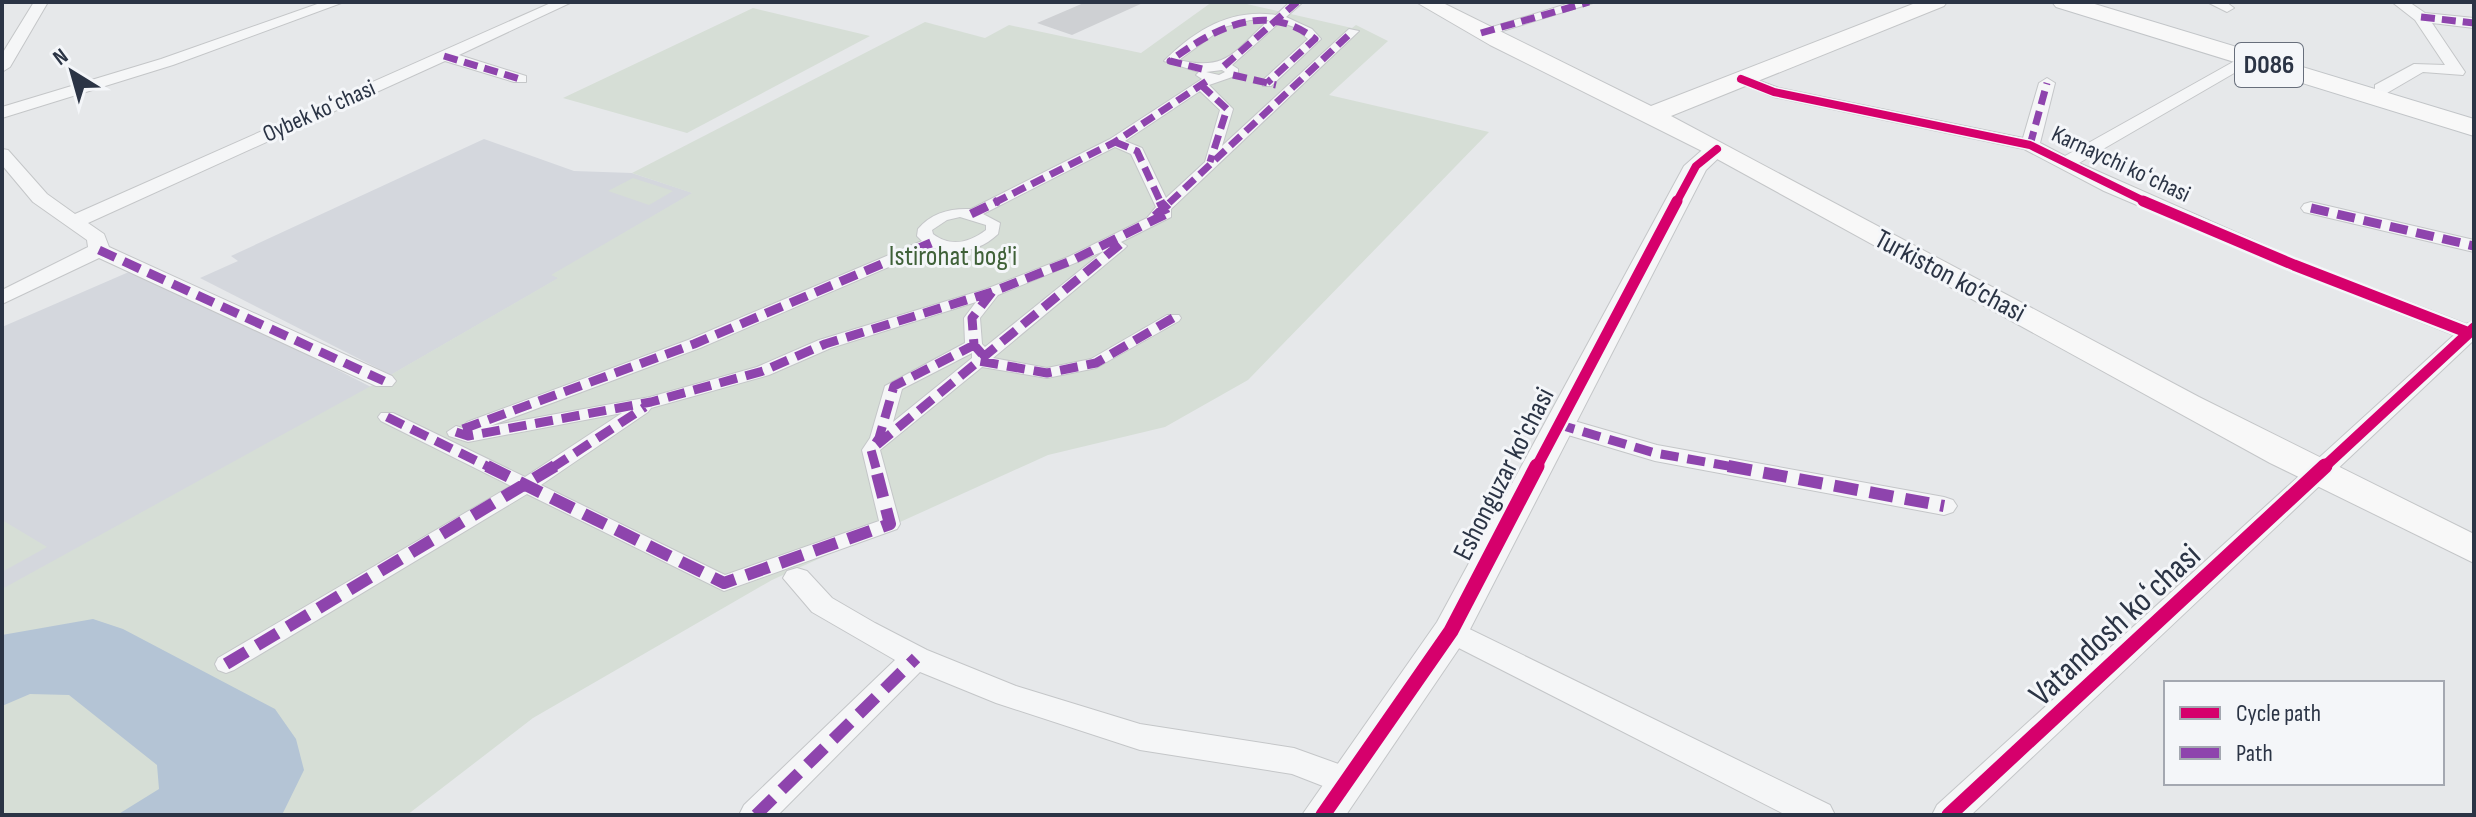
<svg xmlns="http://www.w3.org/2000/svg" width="2476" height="817" font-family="'Sofia Sans Condensed',sans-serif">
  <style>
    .built { fill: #d4d7dd }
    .green { fill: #d6ded6 }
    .water { fill: #b4c4d5 }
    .building { fill: #ced0d3 }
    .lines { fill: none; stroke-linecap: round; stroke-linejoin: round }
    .pedestrian-casing { stroke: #c4c6c8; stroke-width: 2 }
    .minor-casing { stroke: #c4c6c8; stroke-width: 2 }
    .tertiary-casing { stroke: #c4c6c8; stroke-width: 2 }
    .secondary-casing { stroke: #c4c6c8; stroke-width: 2 }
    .primary-casing { stroke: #c2c5c8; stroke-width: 2 }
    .pedestrian { fill: #f5f6f7; fill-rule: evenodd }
    .minor { fill: #f5f6f7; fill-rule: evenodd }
    .tertiary { fill: #f5f6f7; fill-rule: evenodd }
    .secondary { fill: #f8f8f8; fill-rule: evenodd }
    .primary { fill: #f8f8f8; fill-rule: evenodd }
    .quiet-far2 { stroke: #8e44ad; stroke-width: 7; stroke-dasharray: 14 7; stroke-linecap: butt }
    .quiet-far1 { stroke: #8e44ad; stroke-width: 9; stroke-dasharray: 18 9; stroke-linecap: butt }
    .quiet { stroke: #8e44ad; stroke-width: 12; stroke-dasharray: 24 12; stroke-linecap: butt }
    .cycleway-far2-casing { stroke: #f4f6f9; stroke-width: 11 }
    .cycleway-far1-casing { stroke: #f4f6f9; stroke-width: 16 }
    .cycleway-casing { stroke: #f4f6f9; stroke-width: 20 }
    .cycleway-far2 { stroke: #d6006c; stroke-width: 8 }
    .cycleway-far1 { stroke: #d6006c; stroke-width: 11 }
    .cycleway { stroke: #d6006c; stroke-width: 15 }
    .labels { text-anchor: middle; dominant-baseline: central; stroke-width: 6; stroke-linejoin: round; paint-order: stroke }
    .far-street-label { font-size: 24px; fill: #2b3445; stroke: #f4f6f9 }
    .shield { fill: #f4f6f9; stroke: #676e7b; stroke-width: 2 }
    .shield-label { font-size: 26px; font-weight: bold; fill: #2b3445 }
    .park-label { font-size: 28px; fill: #3f6138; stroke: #f4f6f9 }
    .street-label { font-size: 28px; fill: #2b3445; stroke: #f4f6f9 }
    .near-street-label { font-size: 34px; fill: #2b3445; stroke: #f4f6f9 }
  </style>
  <rect width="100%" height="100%" fill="#e6e8ea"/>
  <path class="built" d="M484,139L574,171L632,173L693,193L553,275L559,278L391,375L200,278L238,261L231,256Z
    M138,268L375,389L2,593V327Z"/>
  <path class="green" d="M1212,2H1238L1352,28L1356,25L1388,41L1329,95L1489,132L1248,380L1165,427L1048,455L772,580L533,718L407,815H2V589L380,381L558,278L551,275L692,193L632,173L925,22L985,38L1009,25L1141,53Z
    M753,8L870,36L687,133L563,98Z
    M633,178L673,191L649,205L608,191Z
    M2,520L47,547L2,572Z"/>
  <path class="water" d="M93,619L123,629L275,709L296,739L304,770L282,815H117L159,789L157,765L69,695L30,694L2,706V635Z"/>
  <path class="building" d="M1086,2H1145L1072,35L1037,23Z"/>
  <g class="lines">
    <defs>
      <path id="pedestrian" d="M1290,2H1303L1286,17L1312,29L1321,39L1271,86H1263V80L1308,39L1294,27L1280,22L1232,65L1238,69V75L1209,85L1233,109L1222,146L1349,29L1359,31L1171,209V217L1121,242L1127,246L1124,249L993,358L1047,368L1091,359L1167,315H1179L1181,318L1179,321L1096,368L1047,378L982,367L880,450L900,524L897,529L724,591L527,494L234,670L226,673L218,670L215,664L218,658L511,486L381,421L378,417L381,413H393L525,477L622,413L468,442L449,436L447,432L456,426L466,429L464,426L467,422L688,340L922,241L917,236L918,229C931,213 950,208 971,209L1110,139L1202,79L1196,75L1199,72L1164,61C1195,30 1231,8 1276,15ZM1250,20H1269C1235,50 1228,72 1179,60L1224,27ZM1222,70L1225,72L1219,75L1206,72ZM1200,91L1220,110L1205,162L1166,198L1142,148L1125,141ZM1115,147L1131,154L1156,207L1147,218L1068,257L986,289L819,340L757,367L650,397L490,426L700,348L933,248C957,255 980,251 998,234L1000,223L983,214ZM960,217L986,225V230C969,243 950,247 933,234L932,230L947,220ZM1104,251L985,347L982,344L980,318L998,295ZM976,302L964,318L965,343L885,386L870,438L862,450L879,521L725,575L541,485L648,412L651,408L769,375L831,348ZM972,353V358L893,422L902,389Z"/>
      <path id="minor" d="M34,2H48L10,67L2,72V54Z
        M323,2H344L173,65L2,118V107L161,59Z
        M553,2H572L459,55L526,76V82H514L445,61L88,223L104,234L109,247L392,376L396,381L392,386H376L99,258L2,304V290L88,247L87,240L33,202L2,165V149L8,150L47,194L75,214Z
        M1573,2H1596L1486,36L1473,33Z
        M2207,2H2226L2234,8L2227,12Z
        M2392,2H2409L2425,13L2474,18V28L2432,23L2465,72L2463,75L2423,72L2387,93H2375V85L2414,64L2445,65L2415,20Z
        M2249,53L2257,58L2255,61L2079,163L2301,261L2466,324L2474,321V340L1971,815H1932L1937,805L2454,335L2287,269L2104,191L2024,149L1774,97L1733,79L1741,74L1779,88L2023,138L2039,83L2047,78L2055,83L2040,143L2065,156Z
        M2311,202L2474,240V252L2304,212L2301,208L2304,204Z
        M1557,416L1657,445L1944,497L1953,500L1957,506L1953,512L1944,515L1655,461L1548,429L1545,424Z
        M797,568L807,571L832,598L875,623L927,650L1016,686L1140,724L1294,748L1358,771L1362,781L1358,791L1346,795L1292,774L1140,750L996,703L920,672L778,815H739L744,805L895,660L812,612L783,578L787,571Z
        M1451,620L1830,805L1835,815H1786L1441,639L1436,631L1441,623Z"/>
      <path id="tertiary" d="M1717,142L1728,149L1706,170L1464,641L1346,815H1302L1437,622L1684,166L1709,144Z"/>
      <path id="secondary" d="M1416,2H1441L1651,106L1918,2H1947L1944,6L1671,116L2199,397L2474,534V563L2270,463L1708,154L1490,45Z"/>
      <path id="primary" d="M2052,2H2088L2474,119V136L2056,7Z"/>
    </defs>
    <use href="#pedestrian" class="pedestrian-casing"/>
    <use href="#minor" class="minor-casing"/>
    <use href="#tertiary" class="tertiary-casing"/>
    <use href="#secondary" class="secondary-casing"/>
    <use href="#primary" class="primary-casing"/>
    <use href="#pedestrian" class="pedestrian"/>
    <use href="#minor" class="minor"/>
    <use href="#tertiary" class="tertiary"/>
    <use href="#secondary" class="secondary"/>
    <use href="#primary" class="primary"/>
    <path class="quiet-far2" d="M2421,17L2474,23
      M1481,33L1589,2
      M444,56L520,79
      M1224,66L1297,2
      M1202,69L1170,61C1213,29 1265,0 1315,39L1267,83
      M1233,75L1276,85
      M1201,85L1227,109L1210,162
      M1115,142L1137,151L1161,203
      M2030,145L2047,83
      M994,203L1115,142L1210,79
      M1169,203L1353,31"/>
    <path class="quiet-far1" d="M1160,201L1166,214
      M2311,208L2474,246
      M971,214L998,201
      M1155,216L1171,201
      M99,250L384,381
      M992,292L972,318L974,345L982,354L979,361L1047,373L1096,363L1173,318
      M387,417L491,468
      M1557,424L1655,453L1739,468
      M463,429L694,344L931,243
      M456,432L468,436L651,402L763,371L825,344L992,292L1073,260L1166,214
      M877,445L1124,241
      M552,468L645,407
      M876,468L871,450L879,438L894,386L974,345"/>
    <path class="quiet" d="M487,466L724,583L890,524L875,466
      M1728,466L1944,506
      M226,664L555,466
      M756,815L916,658"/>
    <defs>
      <path id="cycleway-far2" d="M1741,79L1774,92L2030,145L2148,203
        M1676,203L1696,166L1717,149"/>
      <path id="cycleway-far1" d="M2143,201L2294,265L2469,333
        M1536,468L1677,201
        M2323,468L2474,328"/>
      <path id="cycleway" d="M1323,815L1451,631L1537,466
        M1949,815L2325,466"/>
    </defs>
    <use href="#cycleway-far2" class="cycleway-far2-casing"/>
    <use href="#cycleway-far1" class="cycleway-far1-casing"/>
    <use href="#cycleway" class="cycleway-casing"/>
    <use href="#cycleway-far2" class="cycleway-far2"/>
    <use href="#cycleway-far1" class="cycleway-far1"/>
    <use href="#cycleway" class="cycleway"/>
  </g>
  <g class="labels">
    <g class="far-street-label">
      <text transform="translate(319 111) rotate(-24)">Oybek koʻchasi</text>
      <text transform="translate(2121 164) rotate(25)">Karnaychi koʻchasi</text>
    </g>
    <rect class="shield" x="2235" y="43" width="68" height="44" rx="6"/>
    <g class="shield-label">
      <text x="2269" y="65">D086</text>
    </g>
    <g class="park-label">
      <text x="953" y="256">Istirohat bog'i</text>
    </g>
    <g class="street-label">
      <text transform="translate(1950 276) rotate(28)">Turkiston ko’chasi</text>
      <text transform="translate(1504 474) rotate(-63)">Eshonguzar ko'chasi</text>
    </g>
    <g class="near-street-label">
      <text transform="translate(2115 625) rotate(-43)">Vatandosh koʻchasi</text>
    </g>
  </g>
  <rect width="2476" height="817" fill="none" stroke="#2b3445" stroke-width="8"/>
  <rect x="2164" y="681" width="280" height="104" fill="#f4f6f9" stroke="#a4a8b1" stroke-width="2"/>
  <rect x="2180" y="707" width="40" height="12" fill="#d6006c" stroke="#a4a8b1" stroke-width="2"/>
  <text x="2236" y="721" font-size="24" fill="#2b3445">Cycle path</text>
  <rect x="2180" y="747" width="40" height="12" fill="#8e44ad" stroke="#a4a8b1" stroke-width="2"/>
  <text x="2236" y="761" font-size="24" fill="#2b3445">Path</text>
  <g transform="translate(72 72) rotate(323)" stroke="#f4f6f9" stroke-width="6" paint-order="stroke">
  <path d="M0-6L14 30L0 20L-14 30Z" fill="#2b3445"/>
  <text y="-12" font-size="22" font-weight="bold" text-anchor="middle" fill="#2b3445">N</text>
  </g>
</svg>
